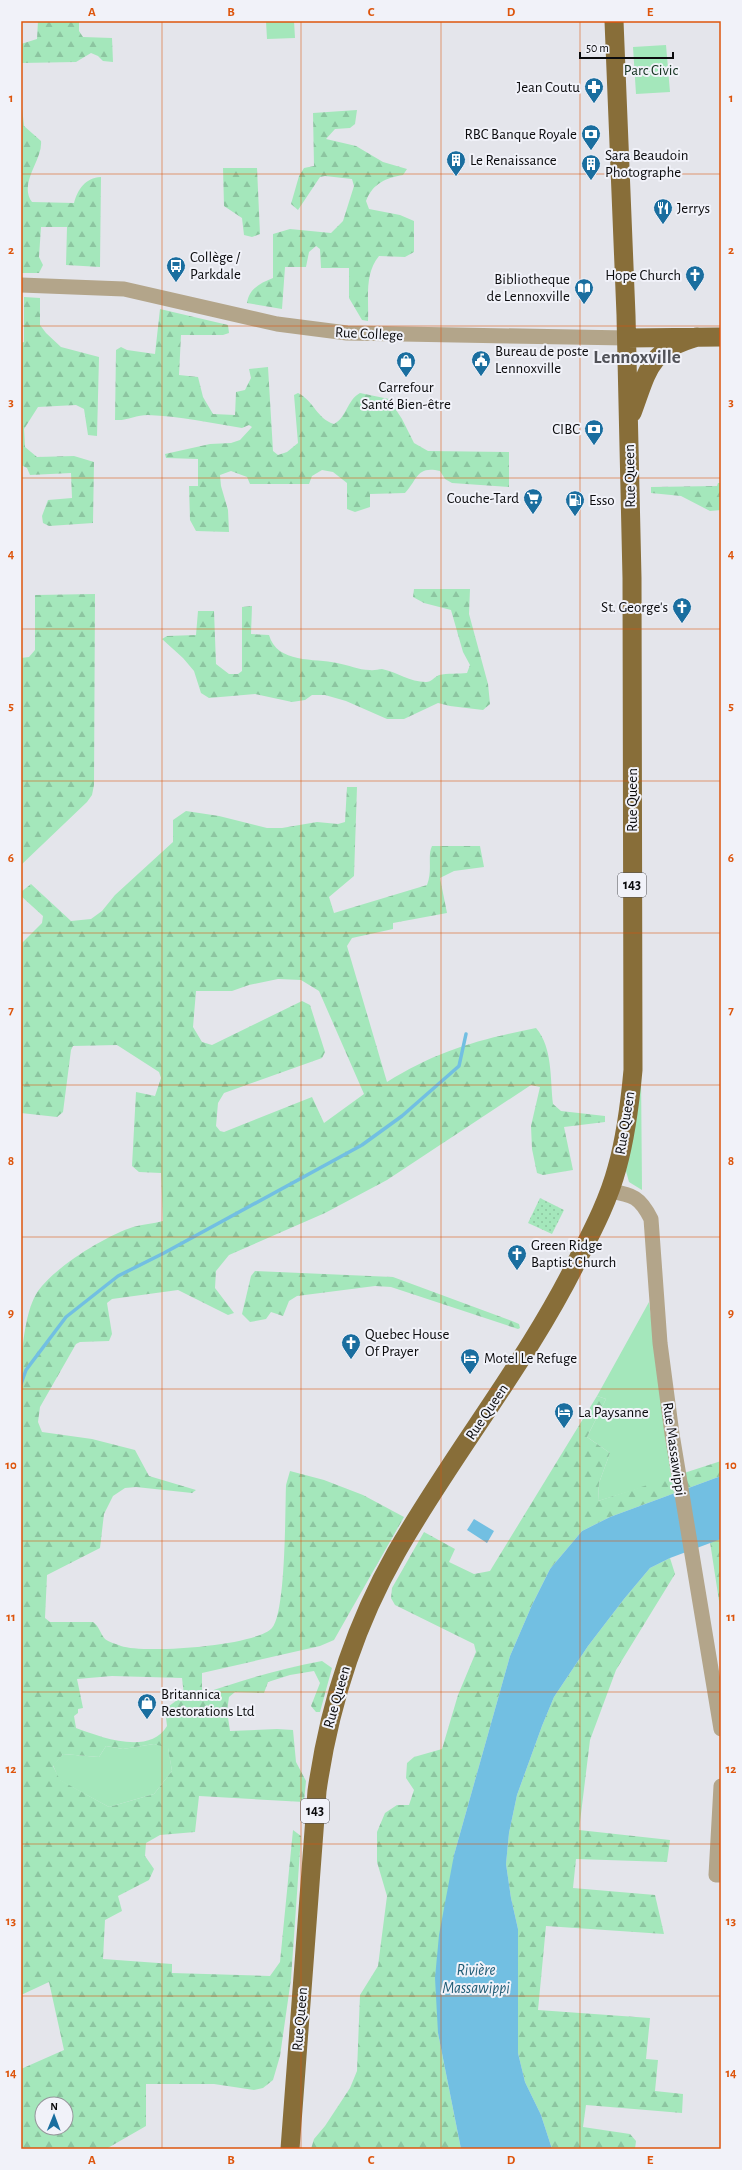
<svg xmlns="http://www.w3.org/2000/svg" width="742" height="2170" font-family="'Alegreya Sans',sans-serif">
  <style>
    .green { fill: #a4e7bb }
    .forest { fill: url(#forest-firs); fill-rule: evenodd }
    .garden { fill: url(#garden-dots) }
    .water { fill: #72bfe2 }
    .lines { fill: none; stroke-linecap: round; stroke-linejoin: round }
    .stream { stroke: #72bfe2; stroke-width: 3.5 }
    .minor { stroke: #b3a58a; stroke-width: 15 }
    .major { stroke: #886e39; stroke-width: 19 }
    .grid { fill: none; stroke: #dd550c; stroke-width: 1; stroke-opacity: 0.55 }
    .labels { text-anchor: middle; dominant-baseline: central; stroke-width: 4; stroke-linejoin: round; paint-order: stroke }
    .shield { fill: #f1f2f9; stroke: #505054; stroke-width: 1 }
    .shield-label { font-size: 14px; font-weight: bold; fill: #0b0b0d }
    .park-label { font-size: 15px; fill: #12301e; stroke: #f1f2f9 }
    .poi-label { font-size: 15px; fill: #0b0b0d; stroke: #f1f2f9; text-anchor: start }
    .street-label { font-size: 15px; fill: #0b0b0d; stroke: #f1f2f9 }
    .water-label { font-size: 16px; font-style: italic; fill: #215d76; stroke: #f1f2f9 }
    .district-label { font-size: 19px; font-weight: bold; fill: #515258; stroke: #f1f2f9 }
    .neatline { fill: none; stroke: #dd550c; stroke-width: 1.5 }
    .grid-label { font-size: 13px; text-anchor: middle; font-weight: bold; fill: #dd550c }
  </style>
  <defs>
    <pattern id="forest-firs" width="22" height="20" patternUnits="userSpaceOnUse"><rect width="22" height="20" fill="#a4e7bb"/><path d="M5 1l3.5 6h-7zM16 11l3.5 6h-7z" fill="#8cc5a0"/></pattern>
    <pattern id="garden-dots" width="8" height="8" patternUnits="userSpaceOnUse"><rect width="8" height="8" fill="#a4e7bb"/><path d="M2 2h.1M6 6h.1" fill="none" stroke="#8cc5a0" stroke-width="1.8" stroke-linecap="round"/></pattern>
  </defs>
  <rect width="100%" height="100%" fill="#e4e5eb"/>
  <path class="green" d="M266,21H294L295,38L267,39Z
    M666,45L670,92L636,94L633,47Z
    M641,1073L642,1190L629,1182L626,1171Z
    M649,1302L673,1478L598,1501L599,1483L610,1453L587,1437L606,1399L597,1396Z
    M154,1744L168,1747L172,1771L154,1794L109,1807L59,1780L53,1765L63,1754L99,1757L106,1746L123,1749Z"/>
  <path class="forest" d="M38,21H79V31L83,37L112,38L113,62L103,61L98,56L91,53L76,62L21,63V44L37,39Z
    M21,98L24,126L41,141C43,160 18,183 32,202L74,203C78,189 85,178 101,177L100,267L66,265L67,227H41L39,257L43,265L39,273H21Z
    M357,110L355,124L350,128L335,129L326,139L356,146L383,162L407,169L403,175C386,178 373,183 366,201L369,209L400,215L414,221V252L405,257L379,256C364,274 369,299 368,321L362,320L349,298V268H321L320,249L316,246L309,252L306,267H285L282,309L247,303C249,288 261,283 273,278V234L290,229L331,233L343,221L354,186L352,179L325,176L320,177L298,210L291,204L299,176L304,168L314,166L313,113Z
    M223,168H257L260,234L252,237L244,235L242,218L224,206Z
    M24,297L40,298V325L46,333L61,347L99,357L97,436L88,435L84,409L76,405L38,407L24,429L25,447L37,457L74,456L94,462L93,523L49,526L43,523L42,516L48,500L72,498L71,473L30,475L27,468L21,465V343L24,342Z
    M160,309L228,325L229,333L223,335H181L179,375L198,377L203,397L213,414L235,415L236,392L245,390L251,378L249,369L268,367L273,451L278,455L287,452L298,443L294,395L298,393C314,401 317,419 334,424C347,417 347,400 360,393L389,399L402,419L414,443L428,451L509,452V487L452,483L445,479L440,471C416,465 417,481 405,493L370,494V507L355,512L347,509V483L333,472L322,470L312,476L309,484H250L247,477L231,471L220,475L221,486L228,510L229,532L196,531L190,520L189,486H198V459L166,458L165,454L210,444L231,443L240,440L252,427L249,425L242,428C211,423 179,416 148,415C136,415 127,421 115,420L116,350L121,347L127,350L155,354Z
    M718,483H721V510L710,511L681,496L651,493V487L717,486Z
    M414,589H470L469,614L488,684L490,704L483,710L450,706L438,703L404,719H387L346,701L325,695H312L305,700L292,702L255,694L209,698L201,693L194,671L183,658L162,639L167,636L196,635L198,611H214L216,664L229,674H238L242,671V607L252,606L251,634L269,635C277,664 315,658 337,663C349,665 358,670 370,670C374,671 378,669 382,669C397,672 410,682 426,682C432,682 434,677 439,675C447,673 459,674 467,673L470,665L463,652L451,610L424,603L413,597Z
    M95,594L94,785L92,795L87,802L21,865V658L29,657L35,650V595Z
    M347,787H357L354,876L329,897L334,913L427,885C433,870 427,856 432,846H480L484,867L454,871L440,878L447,913L393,923V929L352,938L347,946L387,1082C436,1051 480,1039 536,1028C553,1048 550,1079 553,1104L561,1111L605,1116V1122L564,1127L573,1170L543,1175L537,1173L532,1149L531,1126L540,1087L531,1085L387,1180L325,1213L229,1255L216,1271L215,1288L234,1313L228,1315L178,1290L112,1299L107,1303L112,1334L109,1341L80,1342L76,1344L40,1407L38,1422L42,1432L92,1439L135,1450L149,1476L196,1490L192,1493L136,1487L125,1488L113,1496L104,1514L100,1548L47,1575L45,1618L50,1622H93C99,1626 100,1633 105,1639C108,1642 117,1644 121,1646C144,1654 256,1646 272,1628C286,1612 285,1511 286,1485L290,1471L324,1480L363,1495L404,1517L334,1640L320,1646L202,1673V1694C243,1680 279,1669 322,1661L332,1668L320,1712H316L311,1706L320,1683L314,1671L290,1675L268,1682L264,1693L235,1692L229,1697L227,1711L230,1731L277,1729L293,1730L296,1762L306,1781L304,1802L199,1796L195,1832L160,1835L146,1843L145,1856L154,1869L149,1880L118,1896L122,1911L105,1920L103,1959L172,1964V1973L270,1976L280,1962L293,1830L301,1836L291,1979L280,2056L273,2080L263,2088L254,2090L214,2084H146V2126L106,2149H21V2069L64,2050L49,1982L21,1995V1359C24,1338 26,1309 38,1291C55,1267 105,1236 133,1227C143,1224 153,1224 163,1221L161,1173L139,1172L132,1166L136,1092L155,1096L161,1078L159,1072L117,1045L73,1046L71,1050L63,1112L57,1117L21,1113V944L42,923L43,916L21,896V892L31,884L71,921L91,919L102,911L115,895L173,842V820L186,811L219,816L267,828H282L317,822L338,824L345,822ZM278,979L301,980L319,991L364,1094L324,1123L312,1097L224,1132L220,1131L216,1126L218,1103L224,1093L322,1058L325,1052L310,1005L302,1001L212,1045L202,1042L193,1027L196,991H232L249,985ZM112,1676L182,1678L184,1695L165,1709L167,1726C149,1756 101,1737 76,1728L74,1716L78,1713V1709L83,1708L77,1679ZM154,1744L168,1748L172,1771L154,1794L109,1807L60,1780L53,1766L63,1754L99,1757L106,1746L123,1749ZM42,2104H66V2128H42Z
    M255,1271L393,1277L512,1321L519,1324L520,1328L518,1329L391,1287L375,1286L297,1296L289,1301L283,1316L271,1312L266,1319L250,1322L242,1314L251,1276Z
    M597,1396L606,1399L587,1437L610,1453L599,1483L598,1501L721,1461V1476L610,1517L582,1531L550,1569L532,1605L510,1656L454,1855L438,2033L461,2149H311L314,2139L325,2126L350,2088L357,2071L360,1995L378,1966L387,1896L377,1862V1832L385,1813L397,1805H409L414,1790L406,1778L407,1763L414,1757L442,1749L458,1695L476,1652L474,1644L395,1605L391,1598L392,1588L424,1532L455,1549L449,1562L474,1574L490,1571Z
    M721,1539V1614L710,1542Z
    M670,1558L675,1574L616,1670L590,1740L579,1830L670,1840L667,1862L576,1859L573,1888L655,1895L664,1934L546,1926L538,2010L650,2018L646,2059L658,2060L655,2091L683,2094L682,2113L586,2105L583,2127L630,2134L636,2141L635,2149H552L541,2115L525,2082L518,2053V1929L511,1898L506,1864L509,1833L517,1795L542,1726L554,1697L588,1646L624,1599L650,1568Z"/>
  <path class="garden" d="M540,1198L564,1210L552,1234L528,1223Z"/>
  <path class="water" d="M721,1476V1539L670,1558L650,1568L624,1599L588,1646L554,1697L542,1726L517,1795L509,1833L506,1864L511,1898L518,1929V2053L525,2082L541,2115L552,2149H461L438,2033L435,1978L439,1935L454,1855L510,1656L532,1605L550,1569L582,1531L610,1517Z
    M474,1519L494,1531L487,1543L467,1530Z"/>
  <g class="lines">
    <path class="stream" d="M21,1384L26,1370L66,1317L118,1276L164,1253L362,1145L402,1116L459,1066L466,1034"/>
    <path class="minor" d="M21,285L124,289L277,324L347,333L627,338
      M610,1191C633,1195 640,1197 651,1219L660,1343L672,1434L721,1729
      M721,1786L716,1875H721"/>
    <path class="major" d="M627,338L721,337
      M632,413C648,370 648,351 697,337
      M290,2149L317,1791C329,1706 354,1627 396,1553C454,1451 530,1359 581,1253C595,1226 609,1198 617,1168C626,1136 630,1103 633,1070L632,578L626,315L614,21"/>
  </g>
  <path class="grid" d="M162,21V2149M301,21V2149M441,21V2149M580,21V2149M21,174H721M21,326H721M21,478H721M21,629H721M21,781H721M21,933H721M21,1085H721M21,1237H721M21,1389H721M21,1541H721M21,1692H721M21,1844H721M21,1996H721"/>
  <defs>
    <symbol id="pharmacy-pin" viewBox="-11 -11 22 30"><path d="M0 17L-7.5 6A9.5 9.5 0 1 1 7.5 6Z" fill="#1a6e9f" stroke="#f1f2f9"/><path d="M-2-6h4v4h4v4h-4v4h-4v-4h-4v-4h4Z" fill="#fff"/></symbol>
    <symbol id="bank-pin" viewBox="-11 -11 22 30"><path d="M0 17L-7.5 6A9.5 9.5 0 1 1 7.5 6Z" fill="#1a6e9f" stroke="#f1f2f9"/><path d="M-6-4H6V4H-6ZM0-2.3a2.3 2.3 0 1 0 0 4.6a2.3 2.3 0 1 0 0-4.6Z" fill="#fff"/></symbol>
    <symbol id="building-pin" viewBox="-11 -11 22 30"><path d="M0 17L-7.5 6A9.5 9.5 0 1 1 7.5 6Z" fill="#1a6e9f" stroke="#f1f2f9"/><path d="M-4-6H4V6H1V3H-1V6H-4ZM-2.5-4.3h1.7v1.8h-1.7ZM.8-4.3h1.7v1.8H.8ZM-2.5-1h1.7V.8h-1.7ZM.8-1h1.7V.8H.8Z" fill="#fff"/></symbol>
    <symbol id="restaurant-pin" viewBox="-11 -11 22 30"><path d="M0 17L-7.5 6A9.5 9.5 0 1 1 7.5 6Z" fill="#1a6e9f" stroke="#f1f2f9"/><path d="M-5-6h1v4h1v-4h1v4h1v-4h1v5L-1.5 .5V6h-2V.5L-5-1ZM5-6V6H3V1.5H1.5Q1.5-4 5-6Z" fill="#fff"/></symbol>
    <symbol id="bus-pin" viewBox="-11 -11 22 30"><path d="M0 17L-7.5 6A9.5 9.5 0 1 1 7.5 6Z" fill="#1a6e9f" stroke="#f1f2f9"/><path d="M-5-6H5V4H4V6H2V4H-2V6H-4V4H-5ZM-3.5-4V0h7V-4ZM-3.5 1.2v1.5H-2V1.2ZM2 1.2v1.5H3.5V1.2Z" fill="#fff"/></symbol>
    <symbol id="church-pin" viewBox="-11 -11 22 30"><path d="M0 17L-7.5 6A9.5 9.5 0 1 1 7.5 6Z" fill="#1a6e9f" stroke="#f1f2f9"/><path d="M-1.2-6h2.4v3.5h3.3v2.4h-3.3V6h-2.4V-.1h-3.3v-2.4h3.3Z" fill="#fff"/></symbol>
    <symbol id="library-pin" viewBox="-11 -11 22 30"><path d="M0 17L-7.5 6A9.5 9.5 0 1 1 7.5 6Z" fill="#1a6e9f" stroke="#f1f2f9"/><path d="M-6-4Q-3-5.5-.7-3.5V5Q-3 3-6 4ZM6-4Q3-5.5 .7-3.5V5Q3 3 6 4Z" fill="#fff"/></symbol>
    <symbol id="civic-pin" viewBox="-11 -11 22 30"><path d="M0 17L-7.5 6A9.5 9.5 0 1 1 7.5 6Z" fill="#1a6e9f" stroke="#f1f2f9"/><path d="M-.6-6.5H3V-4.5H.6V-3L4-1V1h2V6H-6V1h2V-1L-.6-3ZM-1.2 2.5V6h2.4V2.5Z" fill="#fff"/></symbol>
    <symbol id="shop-pin" viewBox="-11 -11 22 30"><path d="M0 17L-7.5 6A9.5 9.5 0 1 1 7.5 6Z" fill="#1a6e9f" stroke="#f1f2f9"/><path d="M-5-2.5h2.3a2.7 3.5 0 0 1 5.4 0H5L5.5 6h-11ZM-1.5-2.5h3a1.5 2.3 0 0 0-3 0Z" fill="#fff"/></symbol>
    <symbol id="supermarket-pin" viewBox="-11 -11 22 30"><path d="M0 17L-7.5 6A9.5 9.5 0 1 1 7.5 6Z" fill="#1a6e9f" stroke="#f1f2f9"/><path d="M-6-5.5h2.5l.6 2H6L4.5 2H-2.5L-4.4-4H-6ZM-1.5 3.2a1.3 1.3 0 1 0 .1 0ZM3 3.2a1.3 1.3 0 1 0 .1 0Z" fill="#fff"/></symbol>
    <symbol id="fuel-pin" viewBox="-11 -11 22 30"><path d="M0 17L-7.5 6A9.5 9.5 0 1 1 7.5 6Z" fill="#1a6e9f" stroke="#f1f2f9"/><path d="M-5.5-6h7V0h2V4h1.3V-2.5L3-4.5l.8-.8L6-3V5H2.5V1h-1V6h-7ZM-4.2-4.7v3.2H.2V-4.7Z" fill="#fff"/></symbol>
    <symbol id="hotel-pin" viewBox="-11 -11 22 30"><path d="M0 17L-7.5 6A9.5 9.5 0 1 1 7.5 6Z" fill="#1a6e9f" stroke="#f1f2f9"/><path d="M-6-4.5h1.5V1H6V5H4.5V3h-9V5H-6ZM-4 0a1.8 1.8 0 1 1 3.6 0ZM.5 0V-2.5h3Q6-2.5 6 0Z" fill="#fff"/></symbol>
  </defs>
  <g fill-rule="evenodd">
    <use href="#pharmacy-pin" x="583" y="76" width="22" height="30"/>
    <use href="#bank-pin" x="580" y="123" width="22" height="30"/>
    <use href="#building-pin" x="445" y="149" width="22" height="30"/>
    <use href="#building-pin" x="580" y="153" width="22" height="30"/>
    <use href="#restaurant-pin" x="652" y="197" width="22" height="30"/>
    <use href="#bus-pin" x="165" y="255" width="22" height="30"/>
    <use href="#church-pin" x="684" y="264" width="22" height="30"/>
    <use href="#library-pin" x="573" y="277" width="22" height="30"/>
    <use href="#civic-pin" x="470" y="349" width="22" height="30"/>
    <use href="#shop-pin" x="395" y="350" width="22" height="30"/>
    <use href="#bank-pin" x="583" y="418" width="22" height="30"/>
    <use href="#supermarket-pin" x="522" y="487" width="22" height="30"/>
    <use href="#fuel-pin" x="564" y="489" width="22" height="30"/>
    <use href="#church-pin" x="671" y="596" width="22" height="30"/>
    <use href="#church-pin" x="506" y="1243" width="22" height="30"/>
    <use href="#church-pin" x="340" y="1332" width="22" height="30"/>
    <use href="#hotel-pin" x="459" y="1347" width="22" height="30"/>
    <use href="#hotel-pin" x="553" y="1401" width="22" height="30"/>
    <use href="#shop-pin" x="136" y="1692" width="22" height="30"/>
  </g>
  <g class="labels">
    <g class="shield">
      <rect x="618" y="873" width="28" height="24" rx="3"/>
      <rect x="301" y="1799" width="28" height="24" rx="3"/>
    </g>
    <g class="shield-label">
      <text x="632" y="885">143</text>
      <text x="315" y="1811">143</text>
    </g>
    <g class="park-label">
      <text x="651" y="70">Parc Civic</text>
    </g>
    <g class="poi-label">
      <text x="580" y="87" text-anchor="end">Jean Coutu</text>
      <text x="577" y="134" text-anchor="end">RBC Banque Royale</text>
      <text x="605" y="155">Sara Beaudoin<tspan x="605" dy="17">Photographe</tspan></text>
      <text x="470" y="160">Le Renaissance</text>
      <text x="677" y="208">Jerrys</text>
      <text x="190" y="257">Collège /<tspan x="190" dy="17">Parkdale</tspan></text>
      <text x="681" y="275" text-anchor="end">Hope Church</text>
      <text x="570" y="279" text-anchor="end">Bibliotheque<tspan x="570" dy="17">de Lennoxville</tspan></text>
      <text x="495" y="351">Bureau de poste<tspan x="495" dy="17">Lennoxville</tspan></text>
      <text x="406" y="387" text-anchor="middle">Carrefour<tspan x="406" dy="17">Santé Bien-être</tspan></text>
      <text x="580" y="429" text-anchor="end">CIBC</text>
      <text x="519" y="498" text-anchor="end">Couche-Tard</text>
      <text x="589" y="500">Esso</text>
      <text x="668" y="607" text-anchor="end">St. George's</text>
      <text x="531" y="1245">Green Ridge<tspan x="531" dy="17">Baptist Church</tspan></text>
      <text x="365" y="1334">Quebec House<tspan x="365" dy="17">Of Prayer</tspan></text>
      <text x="484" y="1358">Motel Le Refuge</text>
      <text x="578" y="1412">La Paysanne</text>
      <text x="161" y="1694">Britannica<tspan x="161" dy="17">Restorations Ltd</tspan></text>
    </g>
    <g class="street-label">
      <text transform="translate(369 334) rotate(3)">Rue College</text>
      <text transform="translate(630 476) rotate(-91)">Rue Queen</text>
      <text transform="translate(632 800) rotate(-90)">Rue Queen</text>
      <text transform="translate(625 1123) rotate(-81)">Rue Queen</text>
      <text transform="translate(487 1412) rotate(-56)">Rue Queen</text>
      <text transform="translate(674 1449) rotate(82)">Rue Massawippi</text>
      <text transform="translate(337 1697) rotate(-74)">Rue Queen</text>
      <text transform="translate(300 2019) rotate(-85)">Rue Queen</text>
    </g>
    <g class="water-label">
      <text x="476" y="1970">Rivière<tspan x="476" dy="18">Massawippi</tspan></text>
    </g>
    <g class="district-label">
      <text x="637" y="357">Lennoxville</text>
    </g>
  </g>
  <rect width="742" height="2170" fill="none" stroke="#f1f2f9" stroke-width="44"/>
  <g transform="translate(54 2116) rotate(1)"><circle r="19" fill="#f1f2f9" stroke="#95969b"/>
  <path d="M0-3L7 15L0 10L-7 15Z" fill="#1a6e9f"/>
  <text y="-6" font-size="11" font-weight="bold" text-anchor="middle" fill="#0b0b0d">N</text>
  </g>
  <path d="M580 52v6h93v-6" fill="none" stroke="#0b0b0d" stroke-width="2"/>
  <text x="586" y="52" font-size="12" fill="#0b0b0d" stroke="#f1f2f9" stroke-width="3" paint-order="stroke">50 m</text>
  <rect x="22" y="22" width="698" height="2126" class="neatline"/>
  <g class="grid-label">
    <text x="92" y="16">A</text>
    <text x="231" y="16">B</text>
    <text x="371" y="16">C</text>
    <text x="511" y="16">D</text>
    <text x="650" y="16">E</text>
    <text x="11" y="102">1</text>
    <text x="731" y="102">1</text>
    <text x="11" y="254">2</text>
    <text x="731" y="254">2</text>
    <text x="11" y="406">3</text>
    <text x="731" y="406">3</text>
    <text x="11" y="558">4</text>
    <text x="731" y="558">4</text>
    <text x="11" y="710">5</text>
    <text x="731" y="710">5</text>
    <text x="11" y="862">6</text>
    <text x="731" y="862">6</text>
    <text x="11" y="1014">7</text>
    <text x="731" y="1014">7</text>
    <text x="11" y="1165">8</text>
    <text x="731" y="1165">8</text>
    <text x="11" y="1317">9</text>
    <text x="731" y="1317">9</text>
    <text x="11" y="1469">10</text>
    <text x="731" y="1469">10</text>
    <text x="11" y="1621">11</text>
    <text x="731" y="1621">11</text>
    <text x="11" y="1773">12</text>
    <text x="731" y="1773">12</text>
    <text x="11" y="1925">13</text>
    <text x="731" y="1925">13</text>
    <text x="11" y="2077">14</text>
    <text x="731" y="2077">14</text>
    <text x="92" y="2164">A</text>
    <text x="231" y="2164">B</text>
    <text x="371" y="2164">C</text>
    <text x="511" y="2164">D</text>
    <text x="650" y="2164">E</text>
  </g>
</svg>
